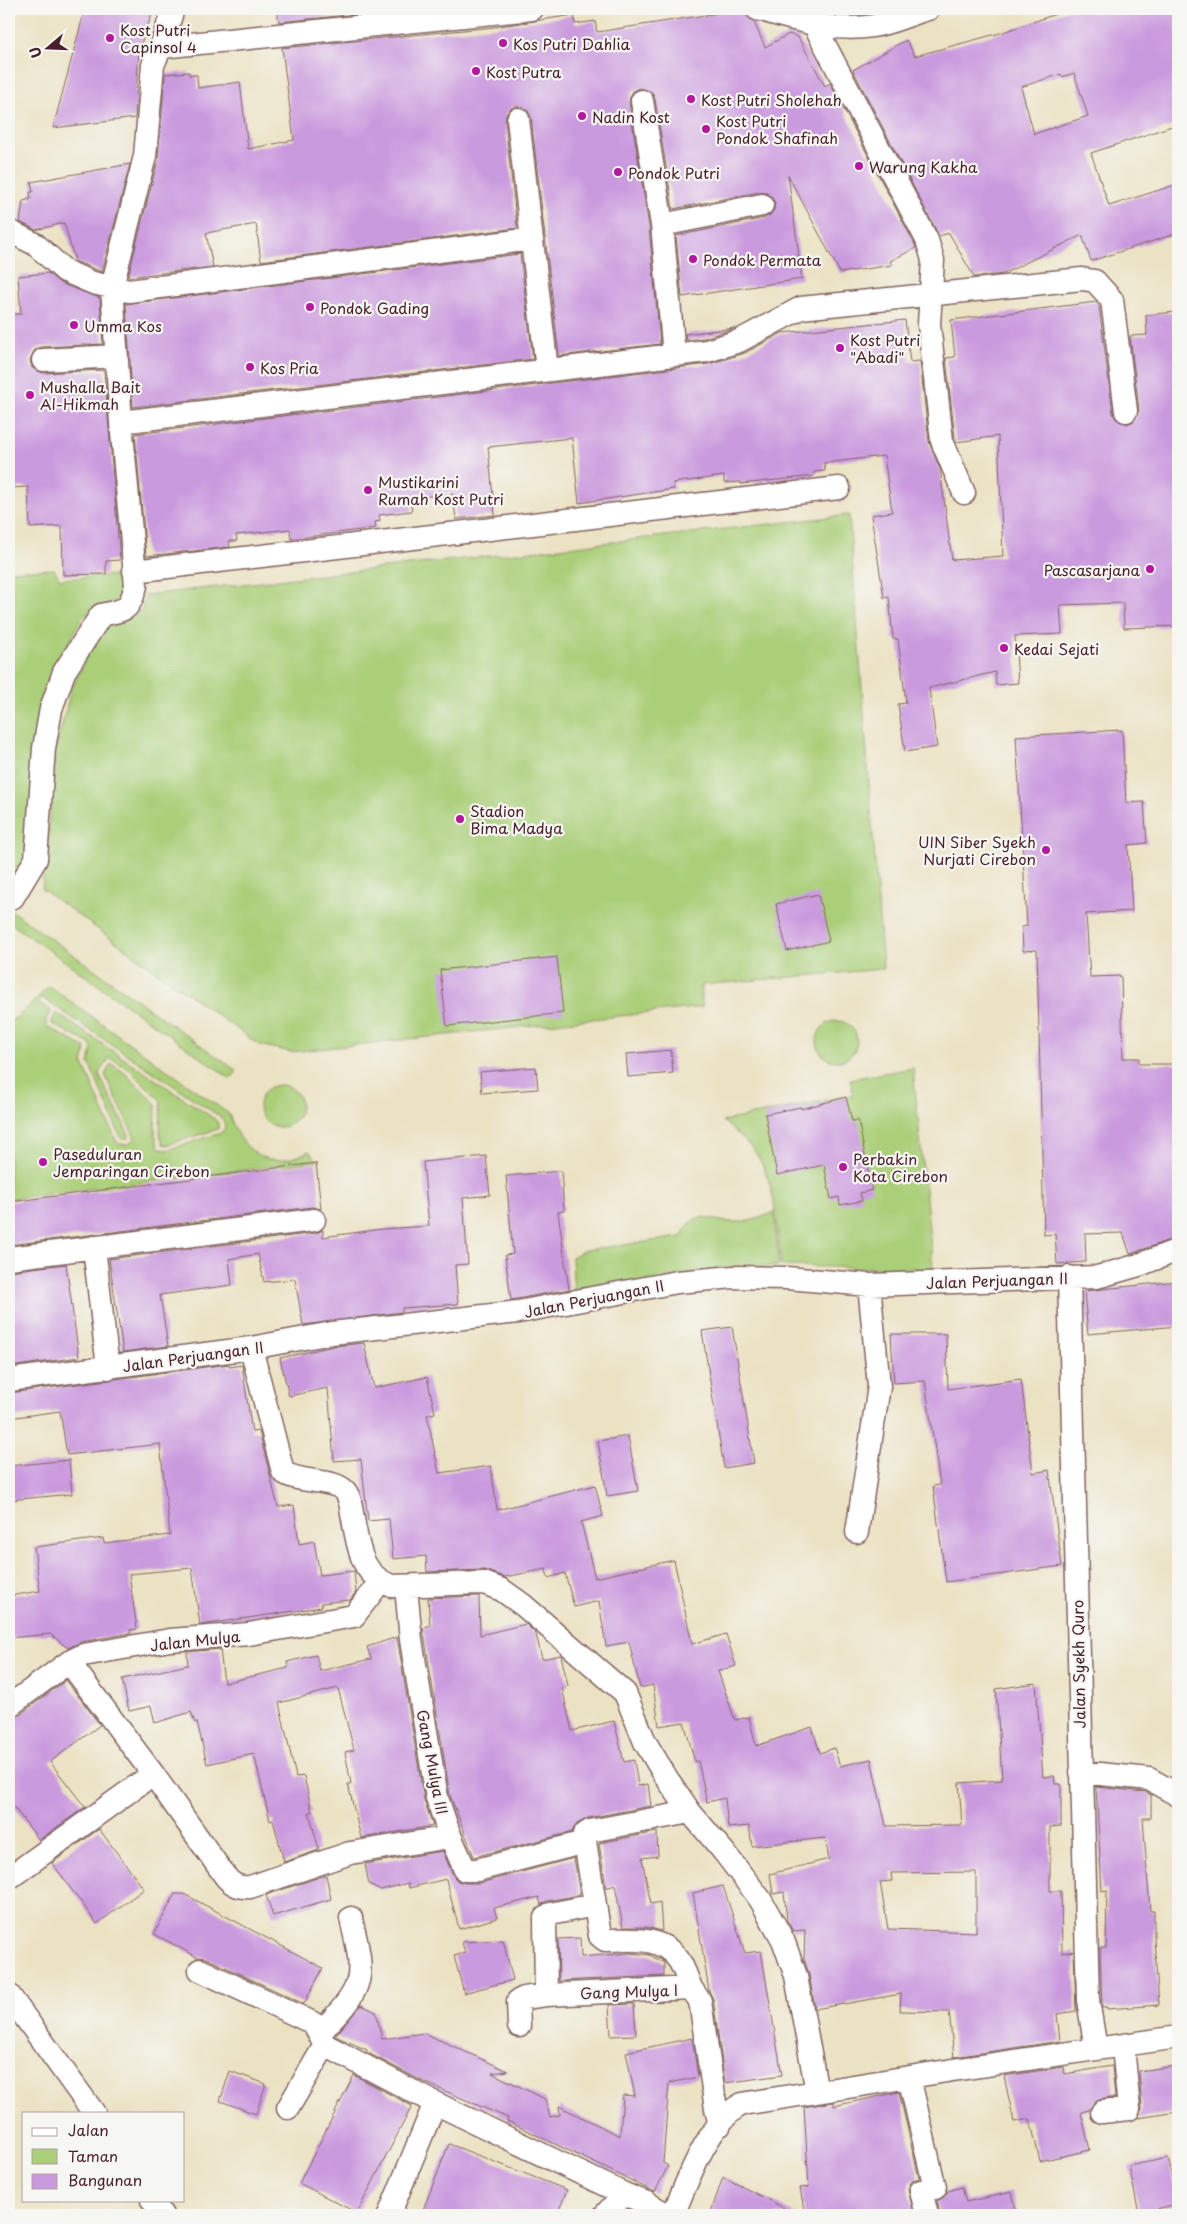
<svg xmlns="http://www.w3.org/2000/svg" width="1187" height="2224" font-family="'Playpen Sans',sans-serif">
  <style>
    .green { fill: #abcf79; stroke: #7a7752; fill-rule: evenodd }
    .building { fill: #ca9ade; fill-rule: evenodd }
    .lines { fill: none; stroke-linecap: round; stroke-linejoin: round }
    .minor-casing { stroke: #826360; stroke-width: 25 }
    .minor { stroke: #fff; stroke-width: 22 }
    .poi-dot { fill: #b5179e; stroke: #f6f6f2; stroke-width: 2 }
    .labels { text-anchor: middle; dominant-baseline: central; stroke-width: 4.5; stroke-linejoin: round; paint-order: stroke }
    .poi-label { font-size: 15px; fill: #4a1f2b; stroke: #f6f6f2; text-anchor: start }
    .street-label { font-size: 15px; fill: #4a1f2b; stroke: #f6f6f2 }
  </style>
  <rect width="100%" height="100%" fill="#f6f6f2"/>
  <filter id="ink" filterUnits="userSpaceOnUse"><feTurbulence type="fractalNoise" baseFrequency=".02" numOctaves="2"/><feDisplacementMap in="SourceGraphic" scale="10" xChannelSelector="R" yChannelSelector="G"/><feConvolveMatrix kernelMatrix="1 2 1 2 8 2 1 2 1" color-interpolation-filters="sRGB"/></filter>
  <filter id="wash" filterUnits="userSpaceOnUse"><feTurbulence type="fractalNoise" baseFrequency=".0096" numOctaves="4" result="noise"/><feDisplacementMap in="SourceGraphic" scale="20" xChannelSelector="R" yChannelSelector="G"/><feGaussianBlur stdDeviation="1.12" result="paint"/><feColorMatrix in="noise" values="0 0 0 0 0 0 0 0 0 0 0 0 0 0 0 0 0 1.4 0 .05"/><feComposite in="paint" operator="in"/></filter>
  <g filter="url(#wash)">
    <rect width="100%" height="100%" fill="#ebe2c3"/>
    <path class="green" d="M849,515L883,969L702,985V1007L291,1052L259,1045L42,889L56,748L71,690L92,646L107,624L135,616L142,610L146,595Z
      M54,569L60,579L120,575L121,599L92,609L82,618L52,676L27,856L17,871L9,875V571Z
      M9,909L237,1071L231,1079L9,922Z
      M49,986L229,1114C242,1153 269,1172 309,1151L318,1161L9,1199V1022L21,1014ZM41,997L219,1116L224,1121L225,1128L221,1133L167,1150L159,1148L155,1134L156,1104L125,1073L111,1064L105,1075L135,1138L127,1145L117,1143L83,1064L86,1048L49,1028L46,1025V1019L51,1011L38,1002Z
      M56,1013L216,1120L218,1123V1129L166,1145L163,1144L160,1134L161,1101L129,1069L110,1058L100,1071L99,1075L129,1135L128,1138H121L89,1063L92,1049L90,1044L52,1024V1021Z
      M817 1041a20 20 0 1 1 40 0a20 20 0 1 1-40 0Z
      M913,1068L933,1269L781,1266C777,1231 777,1192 760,1160C752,1144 735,1133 723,1121L853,1095L850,1079Z
      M259 1106a21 21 0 1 1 42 0a21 21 0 1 1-42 0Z
      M774,1212L779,1266L717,1268L574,1294L572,1257L585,1250L681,1237C698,1205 705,1222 733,1222C747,1223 761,1218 774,1212Z"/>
    <g id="blocks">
      <path class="building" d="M85,9H154L139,49L135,118L53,128Z
        M277,9H406L279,22Z
        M720,9L745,14L754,22L765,47L789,34L798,37L825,86L830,83L915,245L916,248L890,261L892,265L840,273L788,175L802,279L682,297L676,236L765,218L770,215L774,210L775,202L767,193L759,192L673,209L655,99L652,92L640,88L633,91L630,97L629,103L649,227L660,344L559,356L531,117L528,111L517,106L510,109L506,114L505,121L517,228L261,261L256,224L206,233L213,267L128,277L158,159L165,74L189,72V75H197L198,88L240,82L248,149L294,140L282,48L494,27L574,15L575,24L595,21L597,32L719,13Z
        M1071,9H1178V124L1091,153L1109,206L1178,184V233L1091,261L1082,235L1003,274L974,277L949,233L939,236L853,70L906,40L915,56L1000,33ZM1074,73L1088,116L1034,134L1021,87L1061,74L1062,77Z
        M130,164L102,272L75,261L64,223L36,230L20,222L23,201L31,199L30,192H33L31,182Z
        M520,254L533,359L133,407L126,304Z
        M48,273L60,283L100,298L103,344L42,347L35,349L30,360L32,368L43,373L104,370L120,560L106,561V574L63,575L62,526L30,528L28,487L10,488L9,314H21L18,276Z
        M1096,302L1099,306L1113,413L1116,419L1127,424L1134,421L1139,410L1130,336L1147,335L1146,315L1176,312L1178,335V626L1124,628L1123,603L1060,605L1062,634L1015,636L1018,683L996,685L995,672L929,688L937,747L905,752L898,704L906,703L898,639H893L889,597L884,598L871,515L892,512L884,456L824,463L825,471L814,472V476L741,484V482L724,483V476L673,483L674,489L579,503L572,438L488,447L495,515L456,519L453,494L410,498L412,511L379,515L380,521L375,522L376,528L291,539L290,529L236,535L237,541H229L230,547L146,556L135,434L709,364L745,353L782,333L905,320L910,362L920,361L929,442L940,469L952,560L1003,556L998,436L957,442L955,438L946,358L955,357L951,320Z
        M735,328L704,338L686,340L685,334Z
        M1122,730L1126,803L1144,802L1147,843L1128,845L1132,911L1086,914L1090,977L1121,976L1123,1058H1139V1064H1178V1237L1130,1254L1123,1233L1085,1234L1086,1262L1057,1264L1055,1234L1044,1235L1037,950L1023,951L1022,927L1027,926L1016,736Z
        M818,894L829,941L787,951L776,904Z
        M557,957L563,1013L447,1026L440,970Z
        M671,1050L673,1073L628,1077L626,1054Z
        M536,1067L538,1089L482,1093L480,1072Z
        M846,1097L852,1121L858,1120L872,1190L860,1193L862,1201L840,1205L839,1197L831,1199L824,1165L777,1175L765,1114L801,1107V1109Z
        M486,1156L490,1195L463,1198L468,1264L455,1265L458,1304L402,1308V1312L303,1325L295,1279L264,1282L258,1254L229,1259L232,1285L160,1295L168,1346L123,1352L109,1259L316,1233L323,1230V1237L382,1229L429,1226L423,1162Z
        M316,1163L321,1209L312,1207L9,1245V1202Z
        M561,1171L564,1211L558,1212L569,1289L511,1300L505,1255L513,1254L506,1176Z
        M66,1264L79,1357L9,1367V1271Z
        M1178,1281V1326L1088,1334L1084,1291Z
        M732,1327L754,1463L724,1468L702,1331Z
        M891,1334H946L948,1389L1021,1379L1033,1473L1049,1470L1062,1566L946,1582L933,1486L940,1485L925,1381L894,1383Z
        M364,1343L374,1388L427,1377L435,1413L427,1415L439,1473L491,1466L497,1510L595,1485L603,1516L581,1522L595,1578L674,1560L692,1644L726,1634L736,1666L718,1671L735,1720L749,1717L756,1746L812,1727L820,1753L834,1748L840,1766L871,1759L886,1826L962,1825L959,1783L1002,1780L996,1689L1036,1683L1043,1777L1054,1776L1055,1784H1061V1826L1050,1827V1891H1061L1062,1953L1074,1951L1076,2011L1057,2014L1060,2041L954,2057L949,2012L900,2011L901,1994L815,2009L809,1974L804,1959L805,1930L793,1931L787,1920L784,1892L773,1894L770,1874L829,1859L825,1838L752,1846L749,1826L728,1828L725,1798L707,1802L698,1761L695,1762L684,1722L659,1726L653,1685L640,1688L629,1642L606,1646L599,1601L574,1607L565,1573L548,1578L546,1569L505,1577L484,1570L427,1572L426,1556L393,1559L389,1519L368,1521L361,1459L334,1461L328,1388L289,1396L280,1358L334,1346ZM976,1872V1932L888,1929L880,1882L892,1881L891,1873Z
        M229,1364V1367L242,1365L252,1432L259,1431L278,1507L294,1505L299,1544L314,1541L320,1575L354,1571L356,1592L350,1600L321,1603L322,1607L200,1625L192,1568L129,1574L137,1629L130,1630L131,1633L81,1642L68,1648L50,1634L9,1638V1596L40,1591L34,1547L103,1538L104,1543L170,1535L160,1444L67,1455L60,1411L9,1418V1393Z
        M628,1436L638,1491L607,1496L598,1441Z
        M69,1460L72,1494L9,1500V1466Z
        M479,1596L480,1635L526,1624L536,1634L542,1659L561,1655L568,1686L562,1688L572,1731L614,1721L624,1762L634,1760L638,1786L648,1784L651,1806L588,1818L577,1824L572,1832L474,1857L450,1795L423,1628L430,1625L428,1598Z
        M397,1637L424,1800L433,1826L361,1838L348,1784H351L345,1752L354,1750L338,1688L279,1703L296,1777L304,1776L312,1812H309L319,1850L284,1862L273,1820L270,1821L254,1754L207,1764L197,1722L195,1723L191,1712L155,1723L151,1706L129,1711L122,1679L188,1665L187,1652L220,1649L224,1683L288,1668L287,1662L316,1655L320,1671L371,1659L367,1647Z
        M66,1680L100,1725L50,1762L85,1807L39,1840L9,1801V1719L17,1717Z
        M1096,1787L1145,1792L1151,1795V1818H1143L1150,1911H1154V1940L1159,2005L1107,2009V2007H1102L1100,1948H1106L1107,1890L1102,1891Z
        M99,1829L144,1889L97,1924L52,1863Z
        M657,1832L658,1856L642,1858L651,1904L660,1902L662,1931L646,1927H623L615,1885L606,1888L599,1843Z
        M443,1851L453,1876L458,1881L465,1883H480L574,1858L580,1895L547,1901L541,1905L539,1897L494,1908L497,1918L459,1929L446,1879L409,1888L408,1883L381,1890L369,1884L365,1864Z
        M326,1875L331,1899L273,1916L266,1895Z
        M723,1886L745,1953L761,1951L782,2075L725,2083L713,1999L709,1991L693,1893Z
        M175,1894H184L323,1968L304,2004L206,1958L197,1957L154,1934Z
        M580,1938L581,1957L628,1953L650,1955L664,1963V1976L559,1981L558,1939Z
        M503,1940L513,1980L464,1993L454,1956L465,1953L462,1942Z
        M634,2004L636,2035L611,2036L609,2005Z
        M361,2005L376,2012L382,2039L424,2033L508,2071L492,2073L545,2099L550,2117L560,2115L559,2106L620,2136L623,2095L635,2096L626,2052L692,2038L698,2077L669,2083L663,2163L668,2166L655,2192L507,2121L508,2118L424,2082L366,2052L367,2050L335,2036Z
        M1112,2066L1115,2097L1095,2101L1089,2110L1081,2112L1090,2150L1040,2161L1030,2119L1014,2122L1004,2076L1064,2067L1065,2074Z
        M1175,2066L1178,2086V2112L1138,2118L1142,2108L1139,2071Z
        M230,2071L266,2084L256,2114L220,2101Z
        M354,2075L412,2106L357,2213L299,2183Z
        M899,2092L919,2178L912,2181L908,2188L914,2215H805L800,2188L809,2187L804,2107L834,2102V2106Z
        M449,2144L567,2190L557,2215H421Z
        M1168,2158L1178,2204L1139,2213L1129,2166Z
        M723,2177L798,2215H710Z
        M962,2187L966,2202L1012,2192L1017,2215H940L937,2201L944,2197L948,2191Z"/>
    </g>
  </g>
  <g filter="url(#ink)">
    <use href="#blocks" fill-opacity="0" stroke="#826360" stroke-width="1"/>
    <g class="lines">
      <defs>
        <path id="minor" d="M757,9C795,19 833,33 873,26C892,23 910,14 928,9
          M806,9L927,240L933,260L929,324L942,441L964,493
          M161,47L532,9
          M642,101L662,225
          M518,119L547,370
          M9,231L35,244L65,271L93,283L129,291L532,239
          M674,355L662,225L762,205
          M43,360L117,356
          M121,422L707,351L739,341L801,308L1082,279L1095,281L1112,300L1126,411
          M134,571L839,488
          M13,897L36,859L44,748L51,709L64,672L101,615C127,609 128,612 136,586L121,422L112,287L145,156L153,65L161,47L173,9
          M94,1247L108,1368
          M9,1258L314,1220
          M1069,1277L1088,2000L1096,2049
          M251,1348L283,1472C300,1484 333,1478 345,1491C350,1497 351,1506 352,1513C358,1544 359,1575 392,1586L484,1583L502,1590L523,1605L625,1693L645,1742L666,1777L690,1812L724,1852L760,1899L783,1940L796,1976L817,2092
          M9,1380L251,1348L332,1333L518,1312L677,1282L734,1277L787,1278L869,1285L1097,1277L1139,1265L1178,1250
          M857,1532L879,1386L869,1285
          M406,1587L411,1640L437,1798L449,1833L465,1870H477L585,1842
          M69,1662L153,1774
          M9,1706L69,1662L83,1655L170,1640L249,1634L354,1616L380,1582
          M1081,1772L1149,1779L1178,1795
          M690,1812L590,1831L584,1835L600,1936L605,1940C632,1940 660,1935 678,1959C684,1967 687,1979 691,1988
          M9,1878L153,1774L225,1876C232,1885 239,1888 250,1887L350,1853L450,1837
          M595,1905L550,1914L545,1918L546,1995L691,1988L700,2001L716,2109L720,2125
          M200,1970L313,2023L325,2045L435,2103
          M9,1995L94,2113
          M519,2026L518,2001L524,1998L546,1995
          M320,2033C333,2018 351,2002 357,1984C364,1964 355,1938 351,1918
          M909,2077L935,2188L921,2191L927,2215
          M288,2108L325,2045
          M1102,2112L1129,2109L1123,2046
          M152,2200L162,2215
          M389,2215L435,2103L624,2194L647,2203L668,2215
          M605,2215L624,2194
          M673,2215C687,2182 708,2122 742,2104L953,2070L1178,2037"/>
      </defs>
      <use href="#minor" class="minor-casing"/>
      <use href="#minor" class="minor"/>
    </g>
  </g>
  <g class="poi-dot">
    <circle cx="110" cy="38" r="5"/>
    <circle cx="503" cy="43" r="5"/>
    <circle cx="476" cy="71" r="5"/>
    <circle cx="691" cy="99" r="5"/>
    <circle cx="582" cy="116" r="5"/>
    <circle cx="706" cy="129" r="5"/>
    <circle cx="859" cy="166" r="5"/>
    <circle cx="618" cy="172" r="5"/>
    <circle cx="693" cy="259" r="5"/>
    <circle cx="310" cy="307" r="5"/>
    <circle cx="74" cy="325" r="5"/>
    <circle cx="840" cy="348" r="5"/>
    <circle cx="250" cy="367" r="5"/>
    <circle cx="30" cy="395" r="5"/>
    <circle cx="368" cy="490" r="5"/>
    <circle cx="1150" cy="569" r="5"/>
    <circle cx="1004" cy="648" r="5"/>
    <circle cx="460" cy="819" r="5"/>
    <circle cx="1046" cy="850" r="5"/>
    <circle cx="43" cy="1162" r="5"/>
    <circle cx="843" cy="1167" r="5"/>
  </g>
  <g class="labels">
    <g class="poi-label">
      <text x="120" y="29">Kost Putri<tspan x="120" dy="17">Capinsol 4</tspan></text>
      <text x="513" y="43">Kos Putri Dahlia</text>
      <text x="486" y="71">Kost Putra</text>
      <text x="701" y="99">Kost Putri Sholehah</text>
      <text x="592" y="116">Nadin Kost</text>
      <text x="716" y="120">Kost Putri<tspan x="716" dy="17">Pondok Shafinah</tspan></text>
      <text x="869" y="166">Warung Kakha</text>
      <text x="628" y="172">Pondok Putri</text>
      <text x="703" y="259">Pondok Permata</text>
      <text x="320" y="307">Pondok Gading</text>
      <text x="84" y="325">Umma Kos</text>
      <text x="850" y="339">Kost Putri<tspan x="850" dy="17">"Abadi"</tspan></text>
      <text x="260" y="367">Kos Pria</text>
      <text x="40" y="386">Mushalla Bait<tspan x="40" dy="17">Al-Hikmah</tspan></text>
      <text x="378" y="481">Mustikarini<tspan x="378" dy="17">Rumah Kost Putri</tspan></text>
      <text x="1140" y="569" text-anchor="end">Pascasarjana</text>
      <text x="1014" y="648">Kedai Sejati</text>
      <text x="470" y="810">Stadion<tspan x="470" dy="17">Bima Madya</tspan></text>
      <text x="1036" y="841" text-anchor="end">UIN Siber Syekh<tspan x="1036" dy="17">Nurjati Cirebon</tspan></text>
      <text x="53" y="1153">Paseduluran<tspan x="53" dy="17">Jemparingan Cirebon</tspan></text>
      <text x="853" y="1158">Perbakin<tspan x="853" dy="17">Kota Cirebon</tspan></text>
    </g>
    <g class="street-label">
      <text transform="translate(997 1280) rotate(-2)">Jalan Perjuangan II</text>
      <text transform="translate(594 1298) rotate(-11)">Jalan Perjuangan II</text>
      <text transform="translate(193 1356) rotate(-8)">Jalan Perjuangan II</text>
      <text transform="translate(195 1640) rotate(-6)">Jalan Mulya</text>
      <text transform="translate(1078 1664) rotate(-91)">Jalan Syekh Quro</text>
      <text transform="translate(433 1762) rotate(79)">Gang Mulya III</text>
      <text transform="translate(629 1991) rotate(-2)">Gang Mulya I</text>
    </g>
  </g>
  <rect width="1187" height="2224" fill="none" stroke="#f6f6f2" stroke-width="30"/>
  <rect x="22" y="2112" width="162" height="90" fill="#f6f6f2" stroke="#b1a0a2"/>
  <rect x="32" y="2128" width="25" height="8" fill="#ffffff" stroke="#b1a0a2"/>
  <text x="68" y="2136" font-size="15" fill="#4a1f2b">Jalan</text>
  <rect x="32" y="2149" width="25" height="15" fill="#abcf79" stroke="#b1a0a2"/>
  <text x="68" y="2162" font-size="15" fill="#4a1f2b">Taman</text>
  <rect x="32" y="2174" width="25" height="15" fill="#ca9ade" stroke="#b1a0a2"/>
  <text x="68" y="2186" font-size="15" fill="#4a1f2b">Bangunan</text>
  <g transform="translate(48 48) rotate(251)" stroke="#f6f6f2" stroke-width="4" paint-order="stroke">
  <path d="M0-4L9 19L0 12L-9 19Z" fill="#4a1f2b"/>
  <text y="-8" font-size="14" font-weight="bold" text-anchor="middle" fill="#4a1f2b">U</text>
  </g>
</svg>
